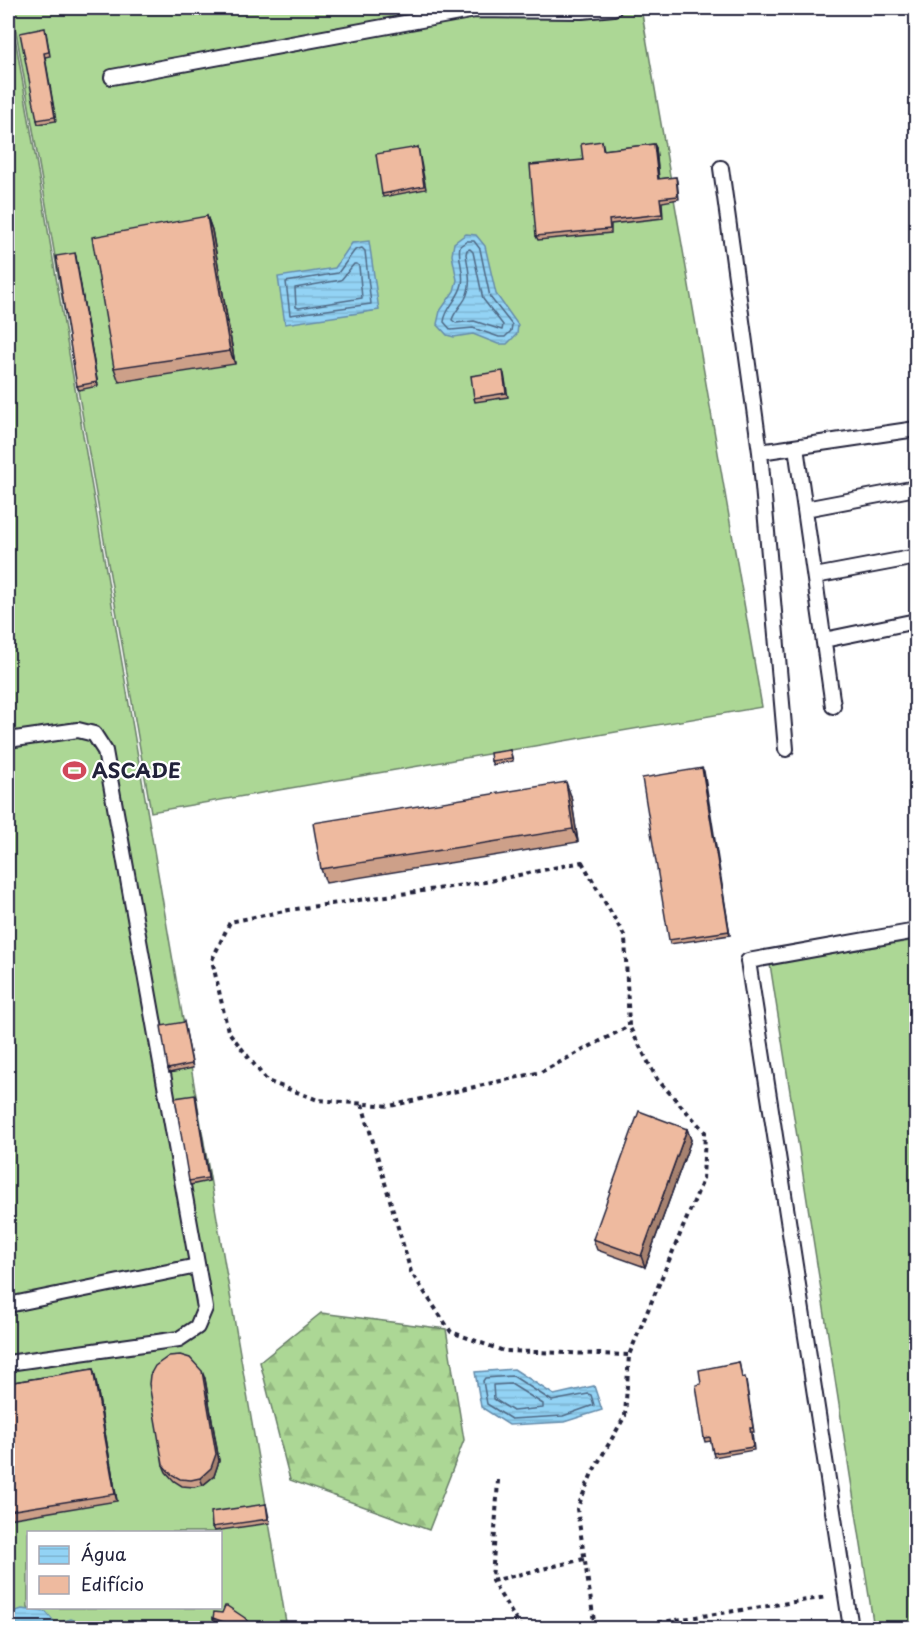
<svg xmlns="http://www.w3.org/2000/svg" width="924" height="1636" font-family="'Playpen Sans',sans-serif">
  <style>
    .forest { fill: url(#forest-firs); stroke: #677c68; stroke-width: 1.5 }
    .pitch { fill: #acd795; stroke: #677c68; stroke-width: 1.5; fill-rule: evenodd }
    .water { fill: url(#water-rules); stroke: #668cab; stroke-width: 1.5 }
    .lines { fill: none; stroke-linecap: round; stroke-linejoin: round }
    .shore { stroke: #4f6985; stroke-width: 1.5 }
    .lane-casing { stroke: #22223b; stroke-width: 18 }
    .path { stroke: #22223b; stroke-width: 4; stroke-dasharray: 4.5 4.5; stroke-linecap: butt }
    .lane { stroke: #fff; stroke-width: 14 }
    .wall { fill: #cda089; stroke: #22223b; stroke-width: 1.5 }
    .shaded-wall { fill: #a7826f; stroke: #22223b; stroke-width: 1.5 }
    .building { fill: #eeba9f; stroke: #22223b; stroke-width: 1.5 }
    .labels { text-anchor: middle; dominant-baseline: central; stroke-width: 4.5; stroke-linejoin: round; paint-order: stroke }
    .poi-label { font-size: 20px; font-weight: bold; fill: #22223b; stroke: #fff; text-anchor: start }
  </style>
  <defs>
    <pattern id="forest-firs" width="22" height="20" patternUnits="userSpaceOnUse" patternTransform="scale(1.5)"><rect width="22" height="20" fill="#acd795"/><path d="M5 1l3.5 6h-7zM16 11l3.5 6h-7z" fill="#94b881"/></pattern>
    <pattern id="water-rules" width="6" height="5" patternUnits="userSpaceOnUse" patternTransform="scale(1.5)"><rect width="6" height="5" fill="#93d3f5"/><path d="M0 2.5h6" fill="none" stroke="#7eb5d3"/></pattern>
  </defs>
  <rect width="100%" height="100%" fill="#fff"/>
  <filter id="ink" filterUnits="userSpaceOnUse"><feTurbulence type="fractalNoise" baseFrequency=".0167" numOctaves="2"/><feDisplacementMap in="SourceGraphic" scale="12" xChannelSelector="R" yChannelSelector="G"/><feConvolveMatrix kernelMatrix="1 2 1 2 8 2 1 2 1" color-interpolation-filters="sRGB"/></filter>
  <g filter="url(#ink)">
    <path class="forest" d="M321,1313L446,1329L464,1440L429,1530L290,1480L260,1362Z"/>
    <path class="pitch" d="M8,8H10L287,1628H8ZM28,1532H220V1608H28Z
      M12,8H641L762,707L151,812Z
      M916,940V1628H874L770,964Z"/>
    <path class="water" d="M466,234L476,235L485,246L496,294L518,325L517,334L507,344H498L473,334L454,337L447,335L437,324L440,311L454,291L457,280L452,255L454,243Z
      M369,241L379,310L285,324L278,277L335,268L352,243Z
      M514,1369L554,1395L594,1386L602,1410L564,1422L509,1425L481,1407L475,1372Z
      M22,1609L46,1612L56,1624L71,1619L95,1628H8L9,1613Z"/>
    <g class="lines">
      <path class="shore" d="M467,241H474L480,249L490,297L512,325L511,331L505,337H499L473,328L451,330L444,322C445,308 459,299 462,284C465,272 457,259 460,246Z
        M362,248L365,251L371,304L290,315L286,282L338,273L355,250Z
        M470,249L473,252L483,299L503,325L502,330L474,321L456,323L452,320C454,312 461,306 465,299C473,284 468,269 466,254L467,250Z
        M354,264H357L359,266L362,298L299,308L296,307L295,288L341,280Z
        M513,1376L552,1401L588,1394L591,1395L594,1405L563,1416L511,1419L487,1404L483,1381L485,1378Z
        M511,1384L543,1404V1408L513,1411L494,1399L493,1385Z"/>
      <defs>
        <path id="lane" d="M112,77L475,10L582,11L614,8
          M721,168L760,452L786,749
          M796,447L833,706
          M760,452L916,429
          M805,509L916,488
          M815,576L916,557
          M824,640L916,621
          M8,740L78,730L94,734L105,751L205,1308L197,1327L179,1339L8,1363
          M8,1305L197,1266
          M851,1628L748,961L916,931"/>
      </defs>
      <use href="#lane" class="lane-casing"/>
      <path class="path" d="M582,862L625,937L629,1026L541,1072L390,1106L318,1100L267,1081L228,1031L212,960L230,922L289,910L485,882Z
        M362,1104L411,1272L451,1332L504,1351L629,1355
        M498,1480L492,1581L521,1628
        M492,1581L584,1559
        M595,1628L577,1509L592,1473L625,1416L629,1355L703,1180L705,1132L657,1079L629,1026
        M623,1628L827,1597"/>
      <use href="#lane" class="lane"/>
    </g>
    <path class="wall" d="M46,32L50,56L45,57L56,121L38,124L37,120Z
      M602,141L604,150L654,144L656,148L659,179L676,177L677,181L679,199L662,202L663,218L611,224V233L538,240L536,236L583,160Z
      M418,147L426,189L383,197L382,194Z
      M207,216L212,230L235,364L119,382L114,368Z
      M75,253L98,386L79,390L77,386Z
      M504,374L508,397L475,402L474,398Z
      M510,750L513,761L493,765L491,761Z
      M702,768L730,935L670,944L669,940Z
      M571,796L578,842L326,883L321,869Z
      M184,1022L193,1068L169,1073L168,1069Z
      M196,1098L209,1181L190,1185L189,1181Z
      M687,1129L691,1140L645,1267L597,1250L593,1239Z
      M739,1362L742,1378L746,1381L754,1432H752L754,1450L714,1457L711,1441L705,1442L704,1438L701,1384Z
      M93,1369L95,1376L117,1501L8,1519V1383Z
      M205,1379L219,1461L214,1476L203,1485L194,1487L182,1486L174,1481L166,1472L163,1465Z
      M266,1504L270,1523L214,1531L212,1527Z
      M213,1618L252,1628L229,1629L228,1627L214,1622Z"/>
    <path class="shaded-wall" d="M654,144L656,148L659,183L658,179Z
      M207,216L212,230L235,364L230,351Z
      M75,253L76,257L98,386L97,382Z
      M702,768L704,771L730,935L729,931Z
      M566,782L571,796L578,842L573,829Z
      M195,1095L196,1098L209,1181L208,1178Z
      M687,1129L691,1140L645,1267L641,1256Z
      M93,1369L95,1376L117,1501L115,1494Z
      M202,1371L205,1379L219,1461L214,1476L203,1485L200,1478Z"/>
    <path class="building" d="M45,28L49,52L44,53L55,117L37,120L20,33Z
      M602,141L603,150L654,144L658,179L676,177L678,196L660,198L662,214L609,220L610,229L536,236L530,165L583,160L581,144Z
      M418,147L424,186L382,194L376,154Z
      M207,216L230,351L114,368L92,237Z
      M75,253L97,382L77,386L56,256Z
      M503,371L506,393L474,398L471,376Z
      M510,750L512,758L491,761L490,753Z
      M702,768L729,931L669,940L642,778Z
      M566,782L573,829L321,869L313,823Z
      M184,1022L192,1064L168,1069L161,1026Z
      M195,1095L208,1178L189,1181L175,1098Z
      M639,1111L687,1129L641,1256L593,1239Z
      M180,1355L190,1358L202,1371L216,1454L211,1468L200,1478L191,1480L180,1479L171,1474L163,1465L149,1384L150,1375L155,1366L169,1356Z
      M739,1362L742,1378L745,1377L753,1428H750L753,1447L713,1453L710,1437L704,1438L696,1385L701,1384L699,1370Z
      M93,1369L115,1494L8,1511V1383Z
      M266,1504L268,1519L212,1527L211,1512Z
      M225,1606H227L245,1618L250,1624L246,1629H232L226,1623L213,1618L214,1612L222,1613Z"/>
  </g>
  <defs>
    <symbol id="stadium-bare" viewBox="-9 -9 18 18"><path d="M0-5a6.5 5 0 1 0 0 10a6.5 5 0 1 0 0-10ZM-3.5-1.8h7v3.6h-7Z" fill="#d1495b" stroke="#fff" stroke-width="2.5" paint-order="stroke"/></symbol>
  </defs>
  <g fill-rule="evenodd">
    <use href="#stadium-bare" x="58" y="754" width="33" height="33"/>
  </g>
  <g class="labels">
    <g class="poi-label">
      <text x="92" y="770">ASCADE</text>
    </g>
  </g>
  <rect width="924" height="1636" fill="none" stroke="#fff" stroke-width="30"/>
  <rect x="15" y="15" width="894" height="1606" fill="none" stroke="#22223b" stroke-width="2" filter="url(#ink)"/>
  <rect x="27" y="1531" width="195" height="78" fill="#ffffff" stroke="#a7a7b1" stroke-width="1.5"/>
  <rect x="39" y="1546" width="30" height="18" fill="url(#water-rules)" stroke="#a7a7b1" stroke-width="1.5"/>
  <text x="81" y="1561" font-size="18" fill="#22223b">Água</text>
  <rect x="39" y="1576" width="30" height="18" fill="#eeba9f" stroke="#a7a7b1" stroke-width="1.5"/>
  <text x="81" y="1591" font-size="18" fill="#22223b">Edifício</text>
</svg>
